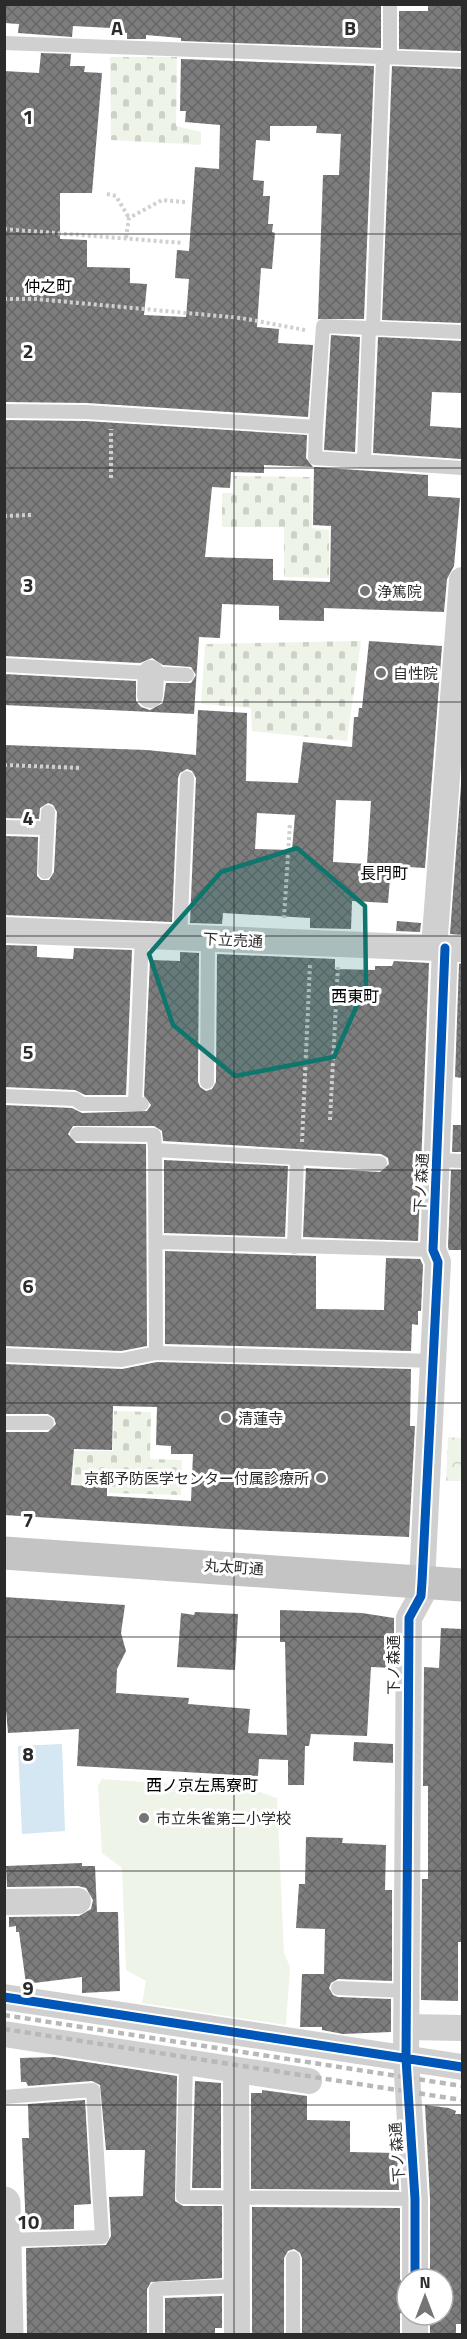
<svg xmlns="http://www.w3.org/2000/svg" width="467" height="2339" font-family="'Titillium Web','Noto Sans JP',sans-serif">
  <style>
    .cemetery { fill: url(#cemetery-stones) }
    .park { fill: url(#park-crowns) }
    .pitch { fill: #eff4e9 }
    .water { fill: #d4e7f2 }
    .building { fill: url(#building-cross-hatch); fill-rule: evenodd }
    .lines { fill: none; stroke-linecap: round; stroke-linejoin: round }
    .path { stroke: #d0d0d0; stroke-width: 4; stroke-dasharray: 3 3; stroke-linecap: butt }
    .service { stroke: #d0d0d0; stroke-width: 14 }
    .minor { stroke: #d0d0d0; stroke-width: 26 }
    .tertiary { stroke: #d0d0d0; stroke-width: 33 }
    .primary { stroke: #c4c4c4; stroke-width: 33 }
    .rail { stroke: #b8b8b8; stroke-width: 4.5; stroke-dasharray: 6 4.5; stroke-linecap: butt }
    .cycleway-casing { stroke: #fff; stroke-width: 13 }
    .cycleway { stroke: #0057b8; stroke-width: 9 }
    .marked { fill: #0f766e; fill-opacity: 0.2; stroke: #0f766e; stroke-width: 4.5; stroke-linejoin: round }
    .grid { fill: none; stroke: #2b2b2b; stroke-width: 1.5; stroke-opacity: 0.55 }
    .poi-dot { fill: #757575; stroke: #fff; stroke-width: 2 }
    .labels { text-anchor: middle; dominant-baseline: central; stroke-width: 6; stroke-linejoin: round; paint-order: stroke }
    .poi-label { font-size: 15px; fill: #2b2b2b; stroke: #fff; text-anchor: start }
    .street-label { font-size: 15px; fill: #2b2b2b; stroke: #fff }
    .neighbourhood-label { font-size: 16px; fill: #000; stroke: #fff }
    .grid-label { font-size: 20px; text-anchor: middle; font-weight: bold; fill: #2b2b2b; stroke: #fff; stroke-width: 6; stroke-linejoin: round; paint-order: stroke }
  </style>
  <defs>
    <pattern id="cemetery-stones" width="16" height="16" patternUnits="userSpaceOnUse" patternTransform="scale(1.5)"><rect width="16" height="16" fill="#eff4e9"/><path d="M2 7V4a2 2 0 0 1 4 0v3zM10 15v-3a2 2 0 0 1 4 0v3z" fill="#cdd1c8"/></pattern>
    <pattern id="park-crowns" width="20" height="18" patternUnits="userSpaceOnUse" patternTransform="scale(1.5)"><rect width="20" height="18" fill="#eff4e9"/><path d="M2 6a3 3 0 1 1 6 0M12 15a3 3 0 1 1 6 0" fill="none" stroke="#cdd1c8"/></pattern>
    <pattern id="building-cross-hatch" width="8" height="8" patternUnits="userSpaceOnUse" patternTransform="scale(1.5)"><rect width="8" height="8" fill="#7d7d7d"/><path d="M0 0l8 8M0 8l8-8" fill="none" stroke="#676767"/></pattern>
  </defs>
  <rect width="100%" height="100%" fill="#fff"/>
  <path class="cemetery" d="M110,57H177L176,126L201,132V145L111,140Z
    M234,476L311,477L312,528L329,530V578L284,577V527H222V493H234Z
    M361,641L347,741L252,731L251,708L201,704L205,644Z
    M114,1411L151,1412L150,1459L182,1460L181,1495L109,1493V1487L73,1484L74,1451H113Z"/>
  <path class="park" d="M448,1437L462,1438V1481H446Z"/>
  <path class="pitch" d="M102,1779L254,1790L277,1798L284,1953L290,1967L286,2025L142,2003L146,1981L126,1970L122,1868L102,1853L98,1786Z"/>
  <path class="water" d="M62,1744L65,1831L22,1834L18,1746Z"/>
  <path class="building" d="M4,4H381V48L181,41V38L146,35V39H127V33L111,32V28L73,26L72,37L18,33L19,24L4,23Z
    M462,4V51L399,49V11H428V6Z
    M41,53L71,54L70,66H85L84,72L102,73L92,193H60V239L87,240V267L130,268V283L147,284L144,315L186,317L189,279L175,278L177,250L189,251L195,167L219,169L220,125L185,122L186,111H180L181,59L374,66L364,319H318L323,175H339L341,134L316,133L317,126H270V141L256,140L253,180L264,181L263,196H270L268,224H273L272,232L275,233L272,269L261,268L257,327L279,329L278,343L313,345L308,417L87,403L4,402V71L39,73Z
    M392,66L462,69V323L382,320Z
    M331,335L360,337L355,452L324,450Z
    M378,337L462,341V393L432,392L430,426L462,428L461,459L373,453Z
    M4,420L86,421L307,435L306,458L313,467L264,465V473L231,472L230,488L212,487L205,557L273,559V580L330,582L331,526L313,525L314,467L428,475V496L460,498L454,566L447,579L444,612L324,608V621L279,620V606L222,604L220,638L199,637L194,714L4,705V674L136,681V701L141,707L150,710L163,703L166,683H191L196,675L191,667L163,665L152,658L140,663L4,656Z
    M369,641L442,646L425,868L391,866L388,903L352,901L351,929L310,928V918L223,913L222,924L190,923L196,778L192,771L187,769L180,773L178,778L172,922L4,915V836L38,837L37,876L41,880H49L54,872L57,812L53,805L48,803L40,808L39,819L4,818V745L147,750L196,755L198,710L247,713L246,781L298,783L303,742L352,747L354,717H358L359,708H362ZM336,800L371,801L367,864L333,862ZM257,813L295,815L292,850L255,849Z
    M462,771V935L450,934Z
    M397,921L421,923L420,932L396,931Z
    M4,945L37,946V957L73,959L74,948L132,950L126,1095H85L75,1090L4,1087Z
    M180,952L199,953L198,1082L200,1087L206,1091L212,1089L216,1082L217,954L335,959V969L375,970V966H392L394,961L429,963L418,1241L303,1237L306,1168L380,1172L389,1164L388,1158L381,1154L163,1141L162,1131L154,1126H73L68,1134L76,1143L146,1144L147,1346L121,1351L4,1346V1105L72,1108L82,1113L147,1111L151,1105L144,1096L150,960L180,961Z
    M462,963V1078L455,1077L459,964Z
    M453,1125H462V1152H452Z
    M164,1160L288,1166L285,1237L164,1233Z
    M451,1170H462V1250H449L448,1247Z
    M165,1251L316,1256V1309L384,1310L386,1258L420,1259L423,1265L421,1311H418V1325L412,1324L411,1351L165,1344Z
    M157,1362L411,1369L410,1426H415L409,1537L228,1529L4,1515V1432H48L56,1424L54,1418L48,1414H4V1364L122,1369ZM113,1406L157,1407L156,1445L171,1446V1454H193L191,1501L107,1496V1487L71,1485L74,1449L112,1450Z
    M4,1597L125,1605L121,1633L126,1651L117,1669L116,1693L189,1698L188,1704L250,1709L248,1733L287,1735L285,1642H280V1610L362,1613L394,1618V1668L371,1667L367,1736L311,1734L309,1746H305L304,1785H288V1760L259,1759L258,1776L77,1766L79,1729L8,1733L4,1688Z
    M195,1612L238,1614L235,1670L177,1667L181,1613L194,1615Z
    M441,1628L462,1629V1942H458V2001L421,2000L422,1879H428V1786H423L424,1667L439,1668Z
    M354,1742L393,1744V1763L353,1761Z
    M306,1837L343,1838L342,1843L386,1845L385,1890H392V1981L338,1979L331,1983L329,1988L333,1995L338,1997L391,1999V2032L343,2034L322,2030V2027H300L302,1974H324L325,1929L296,1928L299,1884H305Z
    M82,1863V1866H95L97,1912H118L120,1991L82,1993V1977L26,1984L19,1932H16V1926L9,1927V1917L79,1916L91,1909L93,1900L86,1888L78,1886L7,1887L6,1866Z
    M54,2057L177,2076L175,2201L183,2206H222V2278L151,2282L147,2289V2334H27L26,2248L106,2245L111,2236L109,2197L143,2196L145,2150H106L100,2085L92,2081L28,2086L26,2082H21L20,2058Z
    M195,2081L221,2083V2188H192Z
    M262,2090L307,2096V2120L350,2121V2152L397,2153L399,2190L251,2189V2093H262Z
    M85,2100L91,2204L74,2205V2229L26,2230L22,2138H29L28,2104Z
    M425,2105L449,2108L456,2111L455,2114H462V2324H456V2334H430V2315H443V2279H430V2199Z
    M252,2207L400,2208V2279L407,2291V2303L400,2314V2334H302V2258L300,2253L294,2249L288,2251L284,2258V2334H252Z
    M222,2296V2328H215V2334H165V2298Z"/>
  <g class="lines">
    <path class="path" d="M107,194L116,196L129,218
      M4,229L183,243
      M126,238L129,218L162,200L185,202
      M4,299H36L241,318L305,330
      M111,478V429
      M4,516L31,515
      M4,765L82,768
      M284,918L290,823
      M330,1120L338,966
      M302,1142L310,964"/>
    <path class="service" d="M390,4V57
      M4,43L462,60
      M373,328L383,57
      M4,411L86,412L316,427L323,326L462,332
      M316,427L315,458L462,468
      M364,461L369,328
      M4,665L187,675
      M4,827L47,828
      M45,872L48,812
      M180,937L187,778
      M207,1082L208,938
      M4,1096L75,1099L82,1104H142
      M135,1104L142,935
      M77,1134L154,1135L155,1150
      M297,1158L380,1163
      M438,1160L462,1161
      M157,1242L433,1250
      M156,1353L155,1150L297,1158L294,1247
      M4,1355L122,1360L156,1353L434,1361
      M4,1423H47
      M338,1988L406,1991
      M186,2062L183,2197L415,2199
      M4,2097L93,2090L102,2237L6,2240
      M156,2334V2289L237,2286
      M293,2334V2258"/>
    <path class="minor" d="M150,695L151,673
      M4,930L460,949
      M434,948L462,580
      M4,1902L78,1901
      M4,1997L462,2067
      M407,2027L462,2028
      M4,2034L309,2081
      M236,2070L237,2334
      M415,2279V2199L406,2059L409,1618L421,1596L422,1582L438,1262L433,1250L445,948
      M415,2315V2334"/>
    <path class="tertiary" d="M4,2203L7,2334"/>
    <path class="primary" d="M4,1553L462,1585"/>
    <path class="rail" d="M4,2015L462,2086
      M4,2029L462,2100"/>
    <defs>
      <path id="cycleway" d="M4,1997L462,2067
        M415,2279V2199L406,2059L409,1618L421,1596L422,1582L438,1262L433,1250L445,948"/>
    </defs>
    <use href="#cycleway" class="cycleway-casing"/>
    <use href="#cycleway" class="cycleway"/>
  </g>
  <path class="marked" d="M297,848L365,906L366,985L334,1057L235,1076L173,1025L149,954L221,872Z"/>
  <path class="grid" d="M234,4V2334M4,234H462M4,468H462M4,702H462M4,936H462M4,1170H462M4,1403H462M4,1637H462M4,1871H462M4,2105H462"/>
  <g class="poi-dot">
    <circle cx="365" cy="591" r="6"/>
    <circle cx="381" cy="673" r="6"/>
    <circle cx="226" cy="1418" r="6"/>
    <circle cx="321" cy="1478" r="6"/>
    <circle cx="144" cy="1818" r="6"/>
  </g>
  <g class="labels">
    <g class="poi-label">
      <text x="377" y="591">浄篤院</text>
      <text x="393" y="673">自性院</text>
      <text x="238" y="1418">清蓮寺</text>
      <text x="309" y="1478" text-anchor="end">京都予防医学センター付属診療所</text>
      <text x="156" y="1818">市立朱雀第二小学校</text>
    </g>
    <g class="street-label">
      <text transform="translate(233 940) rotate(3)">下立売通</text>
      <text transform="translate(421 1183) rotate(-87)">下ノ森通</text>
      <text transform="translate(234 1567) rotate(4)">丸太町通</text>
      <text transform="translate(393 1665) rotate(-90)">下ノ森通</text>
      <text transform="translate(397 2152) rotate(-94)">下ノ森通</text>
    </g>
    <g class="neighbourhood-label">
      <text x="48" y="286">仲之町</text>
      <text x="384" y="873">長門町</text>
      <text x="355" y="996">西東町</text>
      <text x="202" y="1785">西ノ京左馬寮町</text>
    </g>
  </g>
  <g class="grid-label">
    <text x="117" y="35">A</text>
    <text x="350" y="35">B</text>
    <text x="28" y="124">1</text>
    <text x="28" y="358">2</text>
    <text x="28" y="592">3</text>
    <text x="28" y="825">4</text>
    <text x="28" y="1059">5</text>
    <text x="28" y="1293">6</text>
    <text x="28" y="1527">7</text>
    <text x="28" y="1761">8</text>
    <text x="28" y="1995">9</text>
    <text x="28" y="2229">10</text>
  </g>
  <rect width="467" height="2339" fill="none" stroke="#2b2b2b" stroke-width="12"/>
  <g transform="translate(425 2297)"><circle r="28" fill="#ffffff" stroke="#aaaaaa" stroke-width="1.5"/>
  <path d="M0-4.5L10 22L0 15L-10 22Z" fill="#757575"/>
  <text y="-9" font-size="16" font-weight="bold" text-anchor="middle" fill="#2b2b2b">N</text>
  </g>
</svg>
